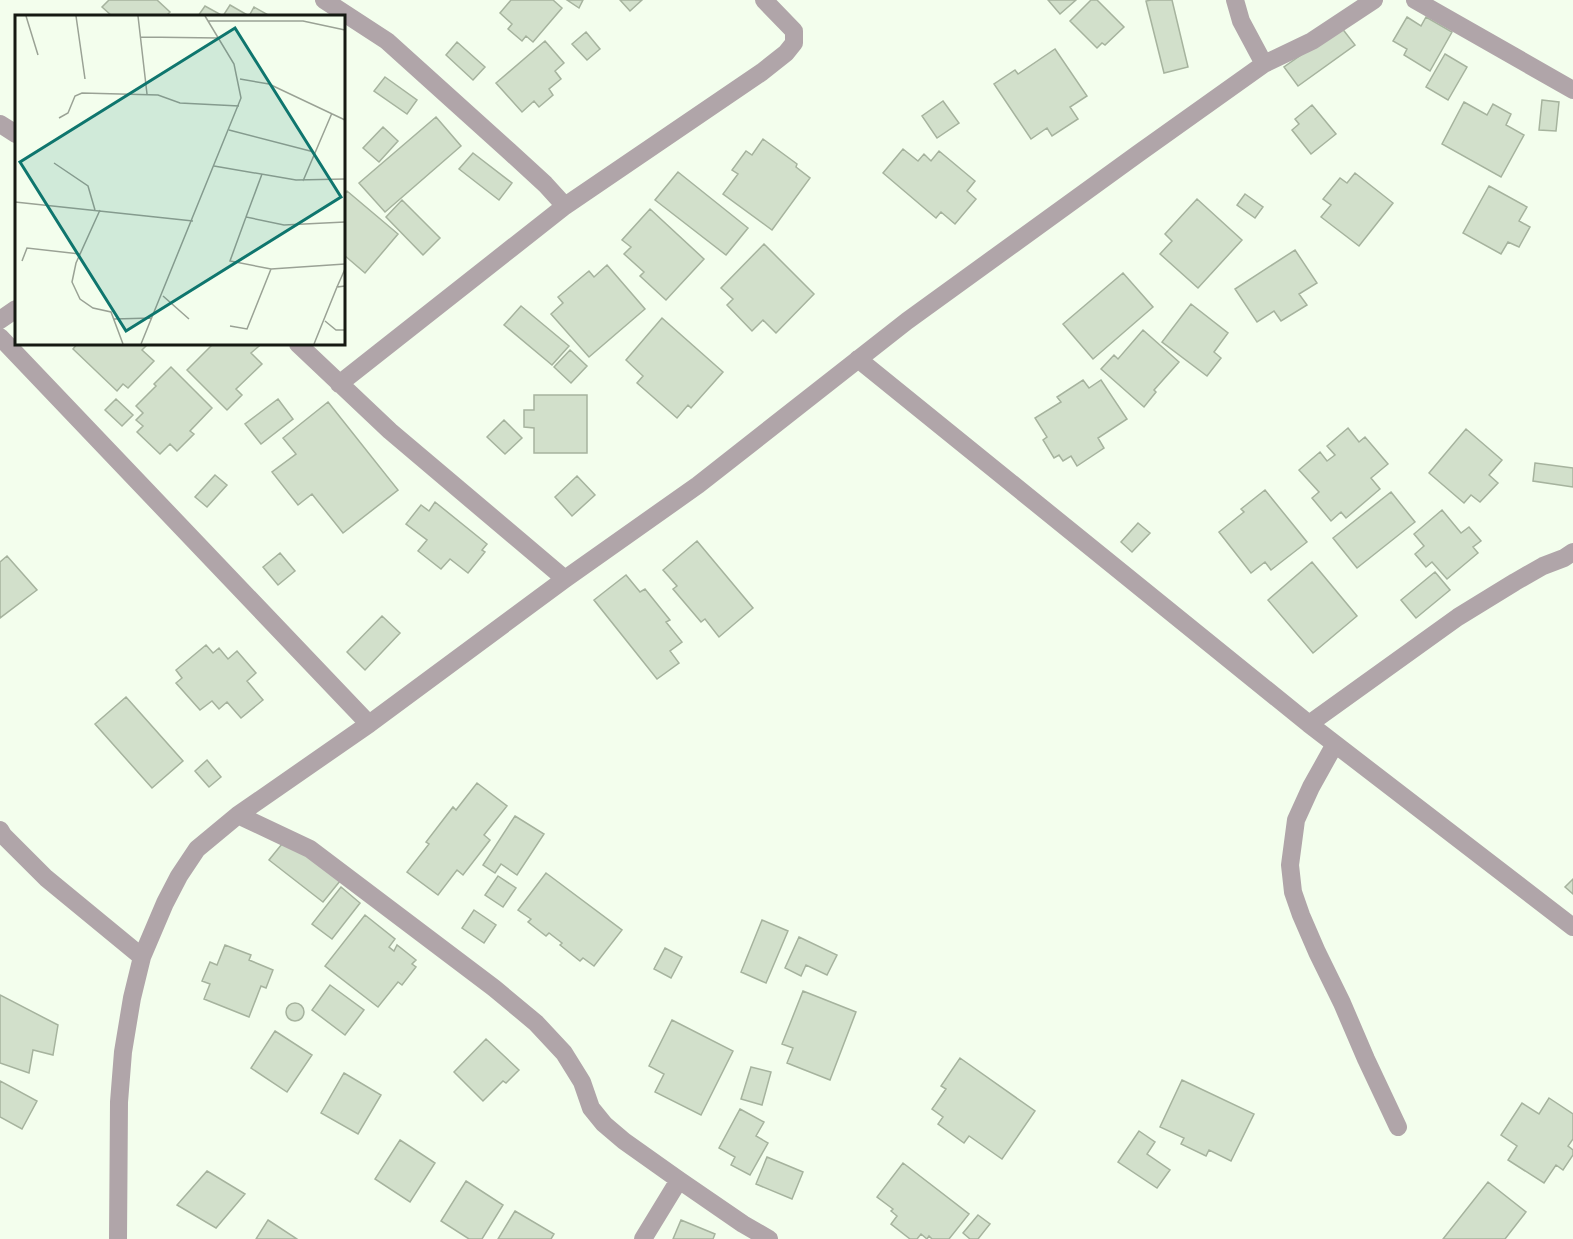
<svg xmlns="http://www.w3.org/2000/svg" width="1573" height="1239" font-family="Bitter,serif">
  <style>
    .building { fill: #d2e0cb; stroke: #a6b39e; stroke-width: 1.5 }
    .lines { fill: none; stroke-linecap: round; stroke-linejoin: round }
    .minor { stroke: #b0a5a9; stroke-width: 18 }
    .inset-road { fill: none; stroke: #9aa295; stroke-width: 1.5 }
    .view { fill: #0f766e; fill-opacity: 0.15; stroke: #0f766e; stroke-width: 3 }
    .inset-edge { fill: none; stroke: #151912; stroke-width: 3 }
  </style>
  <rect width="100%" height="100%" fill="#f3feed"/>
  <path class="building" d="M109,0H157L170,12L166,16H112L102,7Z
    M511,0H553L562,8L533,42L526,36L522,41L508,29L512,24L500,13Z
    M567,0H583L579,8Z
    M620,0H642L630,11Z
    M1048,0H1076L1060,14Z
    M1091,0H1097L1124,27L1105,45L1102,43L1097,48L1070,21Z
    M1151,0H1172L1188,67L1164,73L1146,1Z
    M230,5L249,16L254,7L270,16H198L205,6L223,16Z
    M1407,17L1421,26L1426,17L1452,32L1430,71L1404,55L1407,49L1393,41Z
    M1341,27L1355,45L1298,86L1284,67Z
    M586,32L600,49L587,60L572,44Z
    M545,41L564,63L555,71L561,79L549,89L553,95L539,107L534,101L522,112L496,83Z
    M457,42L485,67L473,80L446,55Z
    M1055,49L1087,96L1070,107L1078,119L1052,136L1047,128L1031,139L994,84L1015,70L1018,74Z
    M1445,54L1467,67L1448,100L1426,87Z
    M385,77L417,100L407,114L374,91Z
    M1542,100L1559,102L1556,131L1539,130Z
    M943,101L959,123L937,138L922,116Z
    M1464,102L1487,115L1493,104L1511,114L1506,125L1524,135L1501,177L1442,144Z
    M1312,105L1336,134L1311,154L1292,130L1299,124L1295,119Z
    M436,117L461,146L385,212L359,183Z
    M383,127L398,141L379,162L363,148Z
    M763,139L797,164L796,167L810,178L772,230L723,194L738,174L732,170L746,151L752,155Z
    M903,149L918,161L924,154L931,161L939,151L975,181L967,191L976,199L955,224L941,212L936,218L883,173Z
    M473,153L512,183L499,200L459,169Z
    M678,172L748,228L726,255L655,200Z
    M1355,173L1393,203L1359,246L1321,217L1331,205L1323,199L1340,178L1347,183Z
    M1489,186L1527,207L1519,221L1530,227L1519,247L1508,242L1501,254L1463,233Z
    M347,191L398,234L365,273L344,255V195Z
    M1245,194L1263,207L1255,218L1237,205Z
    M1197,199L1242,240L1198,288L1160,254L1172,241L1165,234Z
    M402,200L440,238L423,255L386,217Z
    M650,209L704,259L666,300L640,276L644,272L624,254L631,247L622,240Z
    M764,244L814,294L776,333L763,320L752,331L727,305L733,299L721,288Z
    M1295,250L1317,283L1299,294L1307,305L1281,321L1274,311L1257,322L1235,289Z
    M607,265L645,309L589,357L551,314L563,303L558,297L589,271L594,277Z
    M1123,273L1153,307L1093,359L1063,324Z
    M1191,304L1228,333L1214,352L1221,358L1207,376L1162,342Z
    M521,306L569,346L552,365L504,325Z
    M662,318L723,372L691,408L688,405L677,418L637,383L643,376L626,360Z
    M1143,330L1179,362L1154,390L1156,392L1144,407L1101,369L1114,355L1118,359Z
    M77,344H145L147,345L142,350L154,361L128,388L123,384L117,391L73,349Z
    M213,344H256L259,346L251,353L262,364L236,389L242,395L227,410L187,370Z
    M570,350L587,366L571,383L554,367Z
    M171,367L212,408L190,431L194,434L177,451L170,444L160,454L137,432L143,426L136,420L143,413L136,406L156,386L154,384Z
    M1083,380L1089,388L1101,380L1127,419L1098,438L1104,448L1077,466L1071,456L1063,461L1059,455L1054,458L1043,440L1047,437L1035,418L1061,402L1057,397Z
    M534,395H587V453H534V428L524,427V410H534Z
    M116,399L133,415L122,426L105,410Z
    M278,399L293,419L261,444L245,424Z
    M328,402L398,490L343,533L312,494L298,505L272,472L296,454L283,438Z
    M504,420L522,438L505,454L487,437Z
    M1348,428L1359,442L1365,437L1388,464L1371,478L1380,489L1346,518L1341,512L1331,521L1312,498L1319,492L1299,470L1320,452L1327,461L1335,455L1327,446Z
    M1466,429L1502,460L1489,475L1498,483L1480,502L1471,495L1464,503L1429,473Z
    M1535,463L1573,468V487L1533,481Z
    M215,475L227,485L207,507L195,497Z
    M577,476L595,495L572,516L555,497Z
    M1265,490L1307,542L1271,570L1265,562L1251,573L1219,532L1244,512L1241,509Z
    M1391,492L1415,522L1357,568L1333,538Z
    M435,502L487,544L482,550L485,552L468,573L450,559L441,569L418,551L427,540L406,524L421,505L429,511Z
    M1442,510L1461,533L1469,527L1481,541L1473,547L1478,553L1447,579L1432,562L1426,567L1415,554L1424,546L1414,534Z
    M1138,523L1150,533L1132,552L1121,542Z
    M697,541L753,608L719,637L705,619L701,622L673,589L677,586L663,570Z
    M280,553L295,571L278,585L263,567Z
    M7,556L37,590L0,618V562Z
    M1312,562L1357,616L1313,653L1268,600Z
    M1435,572L1450,590L1416,618L1401,600Z
    M626,575L640,592L645,589L670,620L666,622L682,642L670,651L679,663L657,679L594,600Z
    M382,616L400,633L365,670L347,652Z
    M206,645L213,653L219,648L228,659L237,651L256,673L247,681L263,700L241,718L227,702L219,709L212,701L200,710L176,683L182,678L176,670Z
    M126,697L183,761L152,788L95,724Z
    M207,760L221,777L209,787L195,771Z
    M477,783L507,806L484,835L490,840L463,875L457,870L438,895L407,872L429,844L426,842L453,807L456,810Z
    M515,816L544,834L517,875L501,864L495,873L483,865Z
    M286,839L340,881L323,902L269,860Z
    M546,873L622,930L594,966L583,958L580,961L560,945L562,943L549,933L546,936L528,922L531,919L518,910Z
    M498,876L516,888L503,907L485,895Z
    M1573,879V894L1565,887Z
    M341,887L360,903L332,939L312,924Z
    M474,910L496,925L484,943L462,928Z
    M365,915L395,939L389,947L394,951L397,945L416,960L412,964L416,967L402,985L398,982L378,1007L325,966Z
    M762,920L788,931L766,983L741,972Z
    M799,937L837,955L827,975L806,965L801,976L785,968Z
    M225,945L251,955L249,960L273,970L266,988L261,986L249,1017L204,999L210,984L202,981L210,962L217,965Z
    M665,948L682,957L671,978L654,969Z
    M330,985L364,1010L345,1035L312,1010Z
    M803,991L856,1012L830,1080L787,1063L793,1048L782,1044Z
    M0,995L58,1025L53,1055L33,1050L29,1073L0,1063Z
    M286 1012a9 9 0 1 1 18 0a9 9 0 1 1-18 0Z
    M672,1020L733,1051L701,1115L655,1092L664,1074L649,1066Z
    M275,1031L312,1055L287,1092L251,1068Z
    M486,1039L519,1070L506,1083L503,1081L483,1101L454,1072Z
    M960,1058L1035,1111L1002,1159L969,1136L964,1143L938,1124L943,1117L932,1109L946,1089L941,1086Z
    M751,1067L771,1072L762,1105L741,1099Z
    M344,1073L381,1095L358,1134L321,1113Z
    M1182,1080L1254,1114L1231,1161L1209,1150L1206,1156L1181,1144L1184,1138L1160,1127Z
    M0,1081L37,1101L22,1129L0,1117Z
    M1549,1098L1573,1114V1139L1568,1146L1573,1150V1155L1563,1170L1556,1165L1544,1183L1508,1160L1517,1146L1501,1135L1522,1103L1539,1114Z
    M740,1109L764,1122L756,1136L768,1143L750,1175L731,1165L735,1157L719,1148Z
    M1139,1131L1155,1142L1147,1154L1170,1170L1157,1188L1118,1162Z
    M400,1140L435,1163L410,1202L375,1179Z
    M767,1157L803,1172L792,1199L756,1184Z
    M903,1163L969,1214L949,1239H932L929,1236L927,1239L921,1234L917,1239H910L891,1224L897,1216L891,1211L893,1209L877,1197Z
    M207,1171L245,1194L216,1228L177,1205Z
    M466,1181L503,1205L482,1239H469L441,1221Z
    M1488,1182L1526,1212L1505,1239H1443Z
    M515,1211L554,1234L551,1239H498Z
    M978,1215L990,1224L978,1239H970L963,1233Z
    M268,1220L297,1239H256Z
    M681,1220L715,1234L713,1239H673Z"/>
  <g class="lines">
    <path class="minor" d="M324,0L387,41L509,151L545,184L565,206L339,384
      M1235,0L1241,21L1264,64
      M1415,0L1573,90
      M0,124L16,134
      M565,206L762,72L786,53L794,43V31L764,0
      M0,320L16,309
      M0,337L369,724
      M298,344L390,431L565,579
      M858,359L1309,724L1573,927
      M1309,724L1458,617L1515,582L1543,566L1564,558L1573,552
      M1335,744L1311,787L1296,820L1290,865L1293,892L1301,915L1317,952L1342,1003L1366,1059L1398,1127
      M238,815L310,849L494,988L536,1023L564,1053L582,1082L591,1108L604,1124L624,1141L679,1180L743,1224L769,1239
      M0,830L3,835L46,878L142,957
      M118,1239L119,1102L123,1052L132,998L142,957L165,903L179,876L197,849L238,815L369,724L565,579L698,485L907,321L1139,153L1264,64L1312,41L1374,0
      M643,1239L679,1180"/>
  </g>
  <g transform="translate(15 15)">
    <rect width="330" height="330" fill="#f3feed"/>
    <path class="inset-road" d="M11,1L23,40M61,1L70,64M123,1L132,79M193,6H288L330,15M126,22L204,23M225,64L254,69L330,105M44,103L53,98L60,81L67,78L143,80L165,88L224,91M214,115L299,137M39,148L73,171L80,195M199,151L281,165L330,164M247,159L231,202L269,210L330,207M288,166L317,98M0,187L178,206M85,195L61,248L57,267L65,284L78,293L96,297L108,329M231,202L215,246L256,254L330,249M7,246L12,233L65,239M330,254L322,272L330,271M148,281L174,304M99,304L137,303M310,306L321,315H330M215,311L232,314L256,254M126,329L226,83L219,49L190,1M299,329L322,272"/>
    <path class="view" d="M220,13L326,182L111,316L5,147Z"/>
    <rect width="330" height="330" class="inset-edge"/>
  </g>
</svg>
